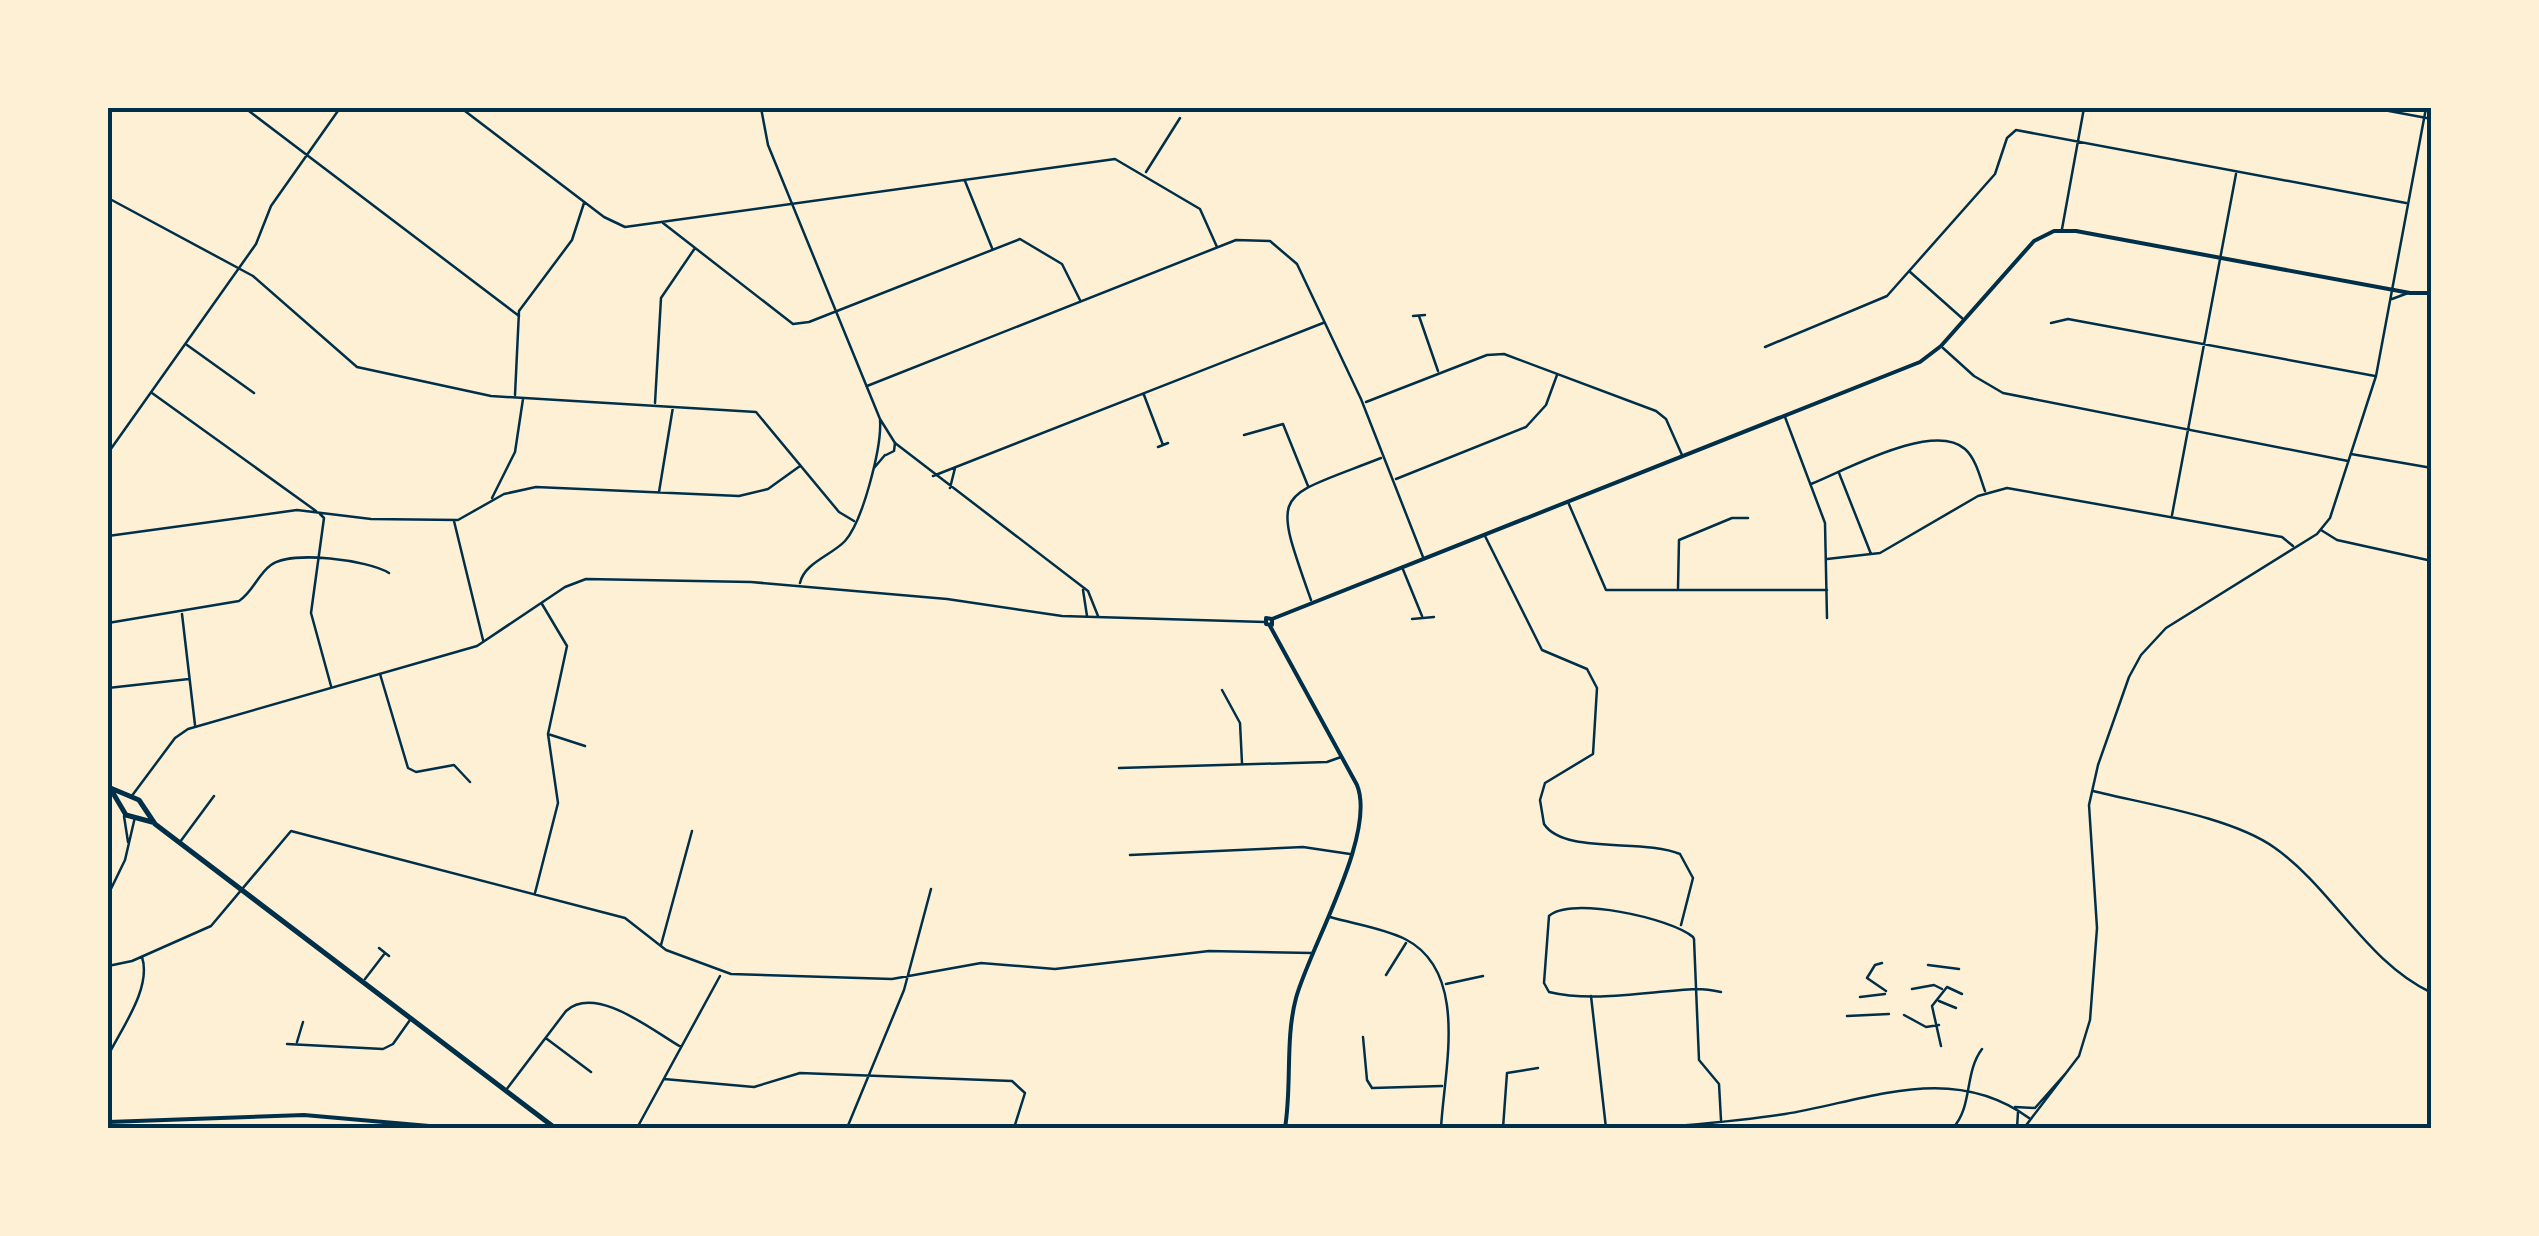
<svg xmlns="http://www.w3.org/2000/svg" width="2539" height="1236" font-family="'Varela Round',sans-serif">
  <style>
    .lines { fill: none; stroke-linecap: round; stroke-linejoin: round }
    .minor { stroke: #003049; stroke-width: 2.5 }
    .tertiary { stroke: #003049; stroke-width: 2.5 }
    .secondary { stroke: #003049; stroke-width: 4 }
    .trunk { stroke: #003049; stroke-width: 5 }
    .neatline { fill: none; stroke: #003049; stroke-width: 4 }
  </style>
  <rect width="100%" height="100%" fill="#fdf0d5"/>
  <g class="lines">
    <path class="minor" d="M245,108L519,316
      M461,108L604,217L625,227L1115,159L1200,209L1217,247
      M2373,108L2432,119
      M1146,172L1180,118
      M965,181L992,248
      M108,198L253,276L357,367L491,396L756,412L839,512L854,521
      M663,223L793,324L809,322L1020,239L1062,264L1080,300
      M2062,229L2084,108
      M1909,271L1963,319
      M1413,316L1425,315
      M1419,316L1438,371
      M2051,323L2068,319L2375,376
      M187,345L254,393
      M1765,347L1887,296L1995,174L2007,138L2016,130L2406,203
      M1943,348L1974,376L2003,393L2348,461
      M867,386L1236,240L1270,241L1297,264L1361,399L1423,557
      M152,393L316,511
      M515,395L519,311L572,240L584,203
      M1144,395L1163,445
      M1366,402L1487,355L1504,354L1656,411L1666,419L1682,455
      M655,403L661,298L695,248
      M1785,417L1825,523L1827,618
      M1244,435L1283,424L1308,486
      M895,443L1088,591L1098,616
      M1158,447L1168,443
      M108,453L256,244L271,206L340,108
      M2351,454L2432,468
      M1839,473L1871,554
      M933,476L1323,323
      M1396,479L1526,427L1546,405L1557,375
      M1811,484C1846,470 1933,421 1965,449C1976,459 1980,477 1985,491
      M950,488L955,468
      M659,492L673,407
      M492,498L515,452L523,399
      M1568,502L1606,590H1827
      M320,514L324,518L311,613L331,686
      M2172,515L2236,174
      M454,521L483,640
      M2321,530L2337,540L2432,561
      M108,536L297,510L371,519L458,520L504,494L536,487L739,496L768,489L800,466
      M1485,536L1542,650L1587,669L1597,688L1593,754L1545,783L1540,800L1544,824C1564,855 1644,838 1680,854L1693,878L1681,925
      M1827,559L1880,553L1978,496L2007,488L2282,537L2293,546
      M1402,567L1422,616
      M1678,588L1679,540L1732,518H1748
      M1083,590L1087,616
      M1311,600C1271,487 1274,500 1381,458
      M182,614L195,725
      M1412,619L1434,617
      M108,623L239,601C253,592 258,574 271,565C292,550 368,560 389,573
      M380,674L408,768L416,772L454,765L470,782
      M108,688L189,679
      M1222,690L1240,723L1242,763
      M548,734L585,746
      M1119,768L1327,762L1341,757
      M2093,791C2145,804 2232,817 2275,848C2333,889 2366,962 2432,993
      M180,842L214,796
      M1130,855L1303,847L1350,854
      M535,893L558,803L548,734L567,646L542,604
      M1330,917C1354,924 1383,928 1405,939C1470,972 1444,1070 1441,1128
      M661,945L692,831
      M379,948L389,956
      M1882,963L1875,965L1867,978L1886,991
      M1928,965L1959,969
      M108,966L132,961L211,926L291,831L625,918L666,950L731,974L892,979L981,963L1055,969L1209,951L1312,953
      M1386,975L1406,943
      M365,979L385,953
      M1446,984L1483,976
      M1912,989L1934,985L1942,989
      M1721,992C1712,990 1705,989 1696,989C1650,991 1594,1003 1549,992L1544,983L1549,916C1569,896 1671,918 1693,937L1694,939L1699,1060L1719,1084L1721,1120
      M1591,996L1606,1128
      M1860,997L1885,994
      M1939,1001L1956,1008
      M1904,1015L1926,1027L1939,1025
      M1847,1016L1889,1014
      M1363,1037L1367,1080L1372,1088L1442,1086
      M547,1039L591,1072
      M297,1042L303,1022
      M287,1044L383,1049L393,1044L410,1020
      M1941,1046L1932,1006L1947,987L1962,994
      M108,1056C121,1029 152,988 142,957
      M664,1079L754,1087L800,1073L1012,1081L1025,1093L1014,1128
      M506,1090L566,1011C596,984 653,1031 681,1047
      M637,1128L720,976
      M847,1128L904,990L931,889
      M1503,1128L1507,1073L1538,1068
      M1953,1128C1973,1106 1964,1073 1982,1049"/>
    <path class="tertiary" d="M761,108L768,145L880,419L895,443L894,451L886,455
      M2392,299L2408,293
      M874,468L885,455
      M800,583C804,563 832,555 845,541C863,521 882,446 880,420
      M131,797L175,738L188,729L477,646L565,587L586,579L751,582L947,599L1062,616L1265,622
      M124,816L128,842
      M108,895L125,860L135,817
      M2015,1107L2035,1108L2066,1073
      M1655,1128C1698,1124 1742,1121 1785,1114C1866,1101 1951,1061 2029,1118
      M2017,1128L2018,1112
      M2024,1128L2079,1056L2090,1020L2097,928L2089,805L2098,765L2129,677L2141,655L2166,628L2317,534L2330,518L2376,376L2426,108"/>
    <path class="secondary" d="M1266,618L1272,619V625L1266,624Z
      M1272,619L1920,362L1941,346L2034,241L2054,231H2076L2410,293H2432
      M1270,626L1357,785C1377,834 1310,947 1296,998C1285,1039 1292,1086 1285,1128
      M108,1122L304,1115L452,1128"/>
    <path class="trunk" d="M108,787L139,800L155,824L555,1128
      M113,793L126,815L152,822"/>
  </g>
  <rect width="2539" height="1236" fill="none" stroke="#fdf0d5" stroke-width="220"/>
  <rect x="110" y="110" width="2319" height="1016" class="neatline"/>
</svg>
